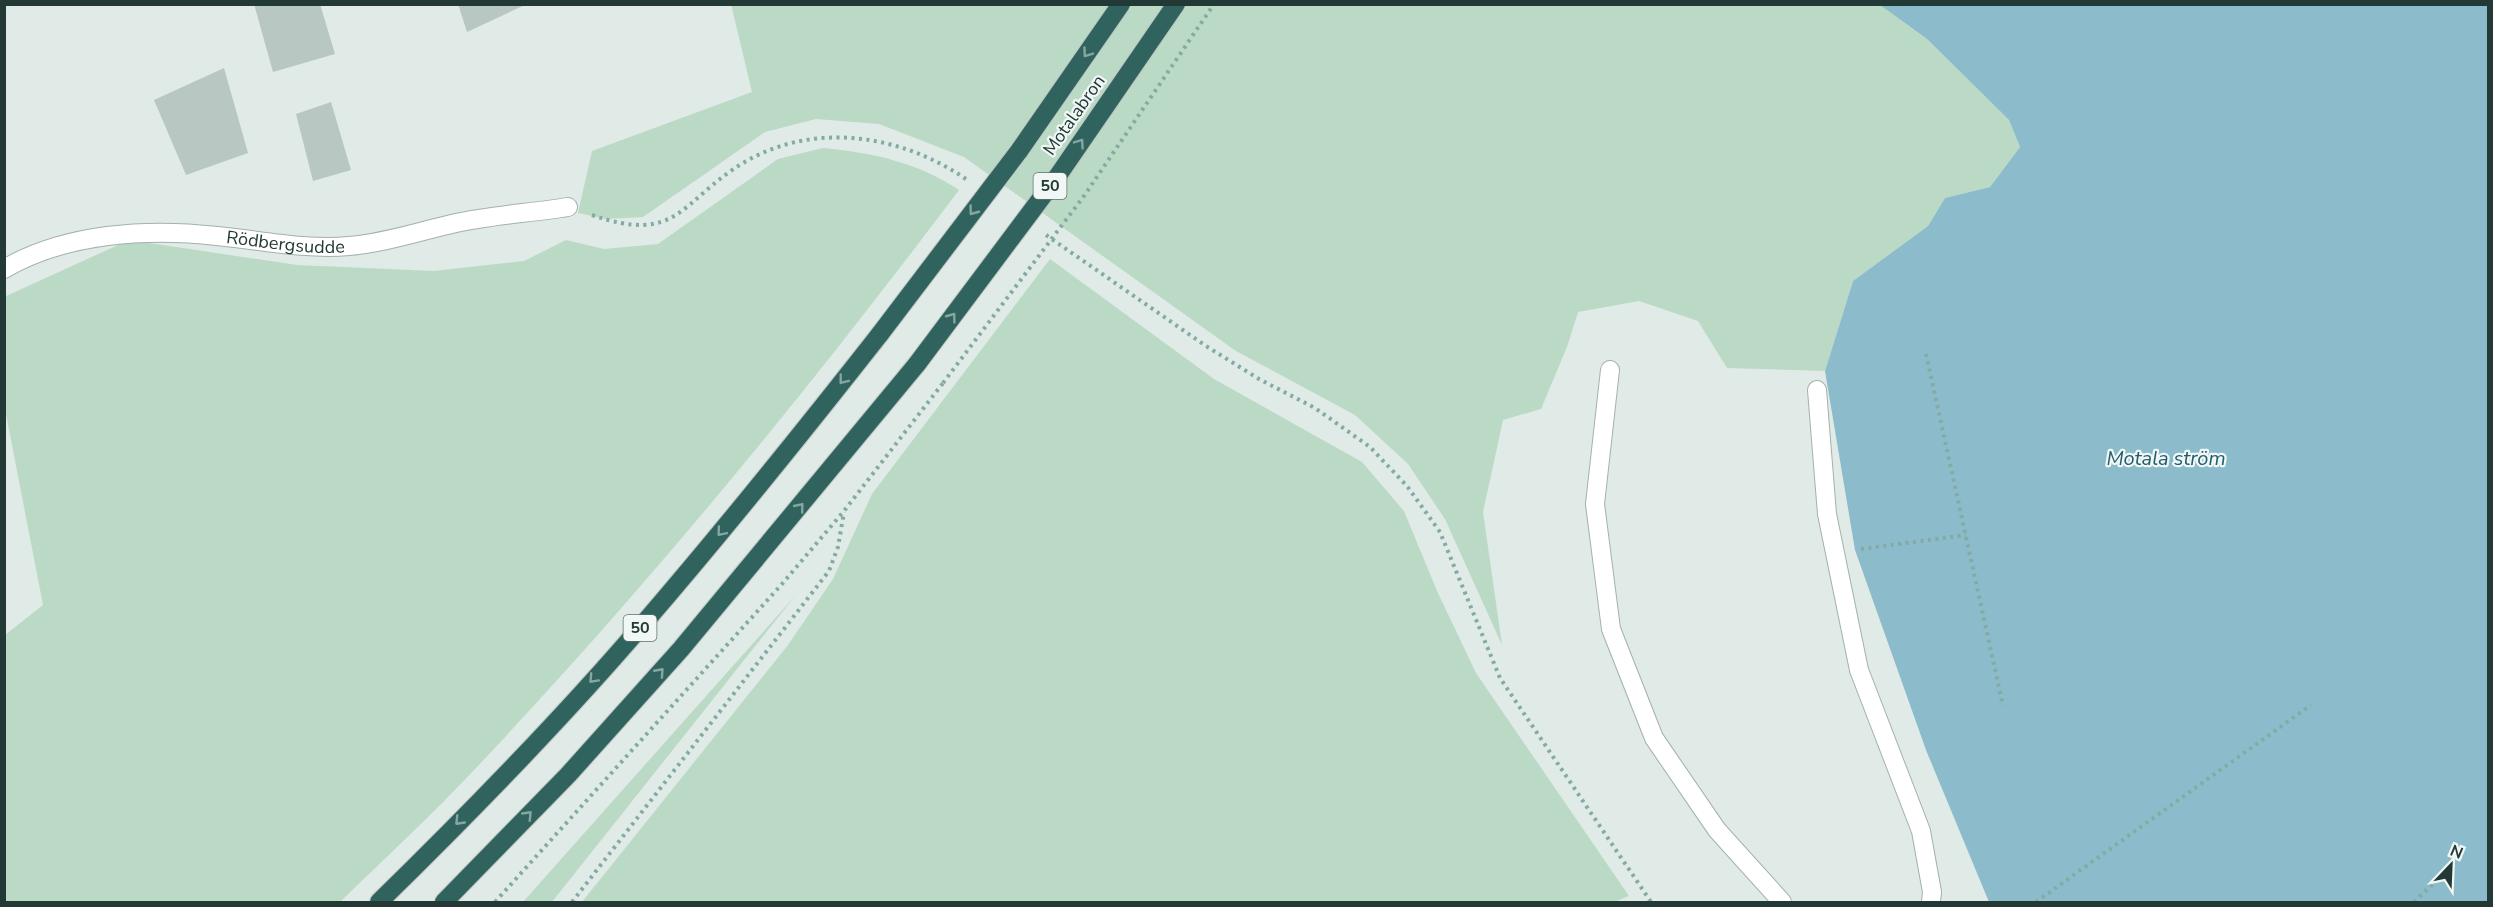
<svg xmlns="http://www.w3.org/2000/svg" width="2493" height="907" font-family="'Nunito Sans',sans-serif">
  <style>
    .green { fill: #bbdac6 }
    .water { fill: #8cbccb }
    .building { fill: #b9c7c3 }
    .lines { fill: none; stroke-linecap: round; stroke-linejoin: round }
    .lane-casing { stroke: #a3b1ad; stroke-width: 20 }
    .street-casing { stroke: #a3b1ad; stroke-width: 20 }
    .highway-casing { stroke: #bdc4c2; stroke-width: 20 }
    .path { stroke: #83aba2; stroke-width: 4; stroke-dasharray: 3 4.5; stroke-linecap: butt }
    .lane { stroke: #fff; stroke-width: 18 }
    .street { stroke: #fff; stroke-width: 18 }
    .highway { stroke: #30635d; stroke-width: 18 }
    .highway-bridge-casing { stroke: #bdc4c2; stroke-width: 20; stroke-linecap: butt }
    .path-bridge { stroke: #83aba2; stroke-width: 4; stroke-dasharray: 3 4.5; stroke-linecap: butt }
    .highway-bridge { stroke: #30635d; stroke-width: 18 }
    .oneway { stroke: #86a6a1 }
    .labels { text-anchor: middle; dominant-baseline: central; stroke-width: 4.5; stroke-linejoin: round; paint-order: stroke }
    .shield { fill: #f0f7f4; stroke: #60726e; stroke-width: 1.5 }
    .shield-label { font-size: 16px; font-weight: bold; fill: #223935 }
    .street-label { font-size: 18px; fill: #223935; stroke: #f0f7f4 }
    .water-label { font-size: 20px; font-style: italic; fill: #215c70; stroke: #f0f7f4 }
  </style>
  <rect width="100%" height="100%" fill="#e0eae6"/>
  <path class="green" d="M731,4L1880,5L1927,39L2009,120L2020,147L1990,187L1945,198L1928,226L1853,281L1825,371L1727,368L1698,321L1639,301L1578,312L1567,347L1541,409L1503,420L1483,512L1502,645L1445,519L1408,464L1355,415L1236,351L964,157L879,124L816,119L765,132L643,217L606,219L578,213L592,151L752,92Z
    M823,148C873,153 917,162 959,190C808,391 648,586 475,769C432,815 385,858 340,902H5V635L43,605L5,409L4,297L129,240L297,265L434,271L524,261L566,240L604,249L658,244L778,159Z
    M1050,259L1214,379L1362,462L1404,511L1437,591L1476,673L1629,896L1614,902H582L788,645L833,579L872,494Z
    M795,596L552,902H523Z"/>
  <path class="water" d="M1880,5H2488V902H1989L1926,750L1855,550L1825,371L1853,281L1928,226L1945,198L1990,187L2020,147L2009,120L1927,39Z"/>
  <path class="building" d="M254,4H320L335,54L273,72Z
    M458,4H527L467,32Z
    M224,68L248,153L186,175L154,100Z
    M331,102L351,170L313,181L296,114Z"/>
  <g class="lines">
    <defs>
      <path id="lane" d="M1610,370L1595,504L1611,629L1654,738L1717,830L1782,902
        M1817,390L1827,514L1859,670L1921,831L1932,892L1931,902"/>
      <g id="street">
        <path id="s1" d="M4,269C66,233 147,228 217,236C260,240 305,250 349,246C385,243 420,231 456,223C492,215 531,213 568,207"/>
      </g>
      <path id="highway" d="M379,902C470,813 561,720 644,623C725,529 803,432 880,334
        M444,902L568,775L681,649L917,364"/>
    </defs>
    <use href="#lane" class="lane-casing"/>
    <use href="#street" class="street-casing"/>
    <use href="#highway" class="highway-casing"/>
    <path class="path" d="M592,215C679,245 680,201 743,163C813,121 900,134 966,179
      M1046,235L1206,346L1259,379L1315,408L1370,447L1407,486L1440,532L1500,678L1651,902
      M1926,354L2003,706
      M1861,549L1966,535
      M495,902L782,584L844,511L943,383
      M572,902L829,571L838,547L844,512
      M2036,902L2311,705
      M2414,902L2437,880"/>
    <use href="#lane" class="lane"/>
    <use href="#street" class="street"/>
    <use href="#highway" class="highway"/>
    <defs>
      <path id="highway-bridge" d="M880,334L1019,151L1121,4
        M917,364L1057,177L1176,4"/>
    </defs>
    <use href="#highway-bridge" class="highway-bridge-casing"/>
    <path class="path-bridge" d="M943,383L1084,196L1214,4"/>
    <use href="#highway-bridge" class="highway-bridge"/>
  </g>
  <defs><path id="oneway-chevron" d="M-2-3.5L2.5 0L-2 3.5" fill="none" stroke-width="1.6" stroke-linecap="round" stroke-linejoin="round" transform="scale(1.5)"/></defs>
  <g class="oneway">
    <use href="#oneway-chevron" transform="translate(1087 53) rotate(125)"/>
    <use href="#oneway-chevron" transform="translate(1080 143) rotate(-55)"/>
    <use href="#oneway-chevron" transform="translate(973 211) rotate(127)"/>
    <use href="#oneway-chevron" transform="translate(952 317) rotate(-53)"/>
    <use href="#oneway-chevron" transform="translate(843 380) rotate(128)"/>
    <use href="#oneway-chevron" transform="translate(800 507) rotate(-51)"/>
    <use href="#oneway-chevron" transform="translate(721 532) rotate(130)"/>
    <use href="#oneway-chevron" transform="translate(660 672) rotate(-48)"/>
    <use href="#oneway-chevron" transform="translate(593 679) rotate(133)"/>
    <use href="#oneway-chevron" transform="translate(528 815) rotate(-46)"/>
    <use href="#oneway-chevron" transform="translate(459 821) rotate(134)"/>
  </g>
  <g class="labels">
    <g class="shield">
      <rect x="1033.5" y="173" width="33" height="26" rx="4.5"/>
      <rect x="623.5" y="615" width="33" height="26" rx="4.5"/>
    </g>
    <g class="shield-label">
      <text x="1050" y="186">50</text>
      <text x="640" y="628">50</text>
    </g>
    <g class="street-label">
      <text transform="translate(1074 115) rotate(-55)">Motalabron</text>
      <text stroke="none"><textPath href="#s1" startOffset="288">Rödbergsudde</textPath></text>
    </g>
    <g class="water-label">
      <text x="2166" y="458">Motala ström</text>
    </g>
  </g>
  <rect width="2493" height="907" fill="none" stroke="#223935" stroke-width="12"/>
  <g transform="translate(2451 865) rotate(23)" stroke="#f0f7f4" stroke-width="4.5" paint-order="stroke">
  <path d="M0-4.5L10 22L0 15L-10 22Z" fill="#223935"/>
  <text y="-9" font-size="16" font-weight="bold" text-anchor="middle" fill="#223935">N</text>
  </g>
</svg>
